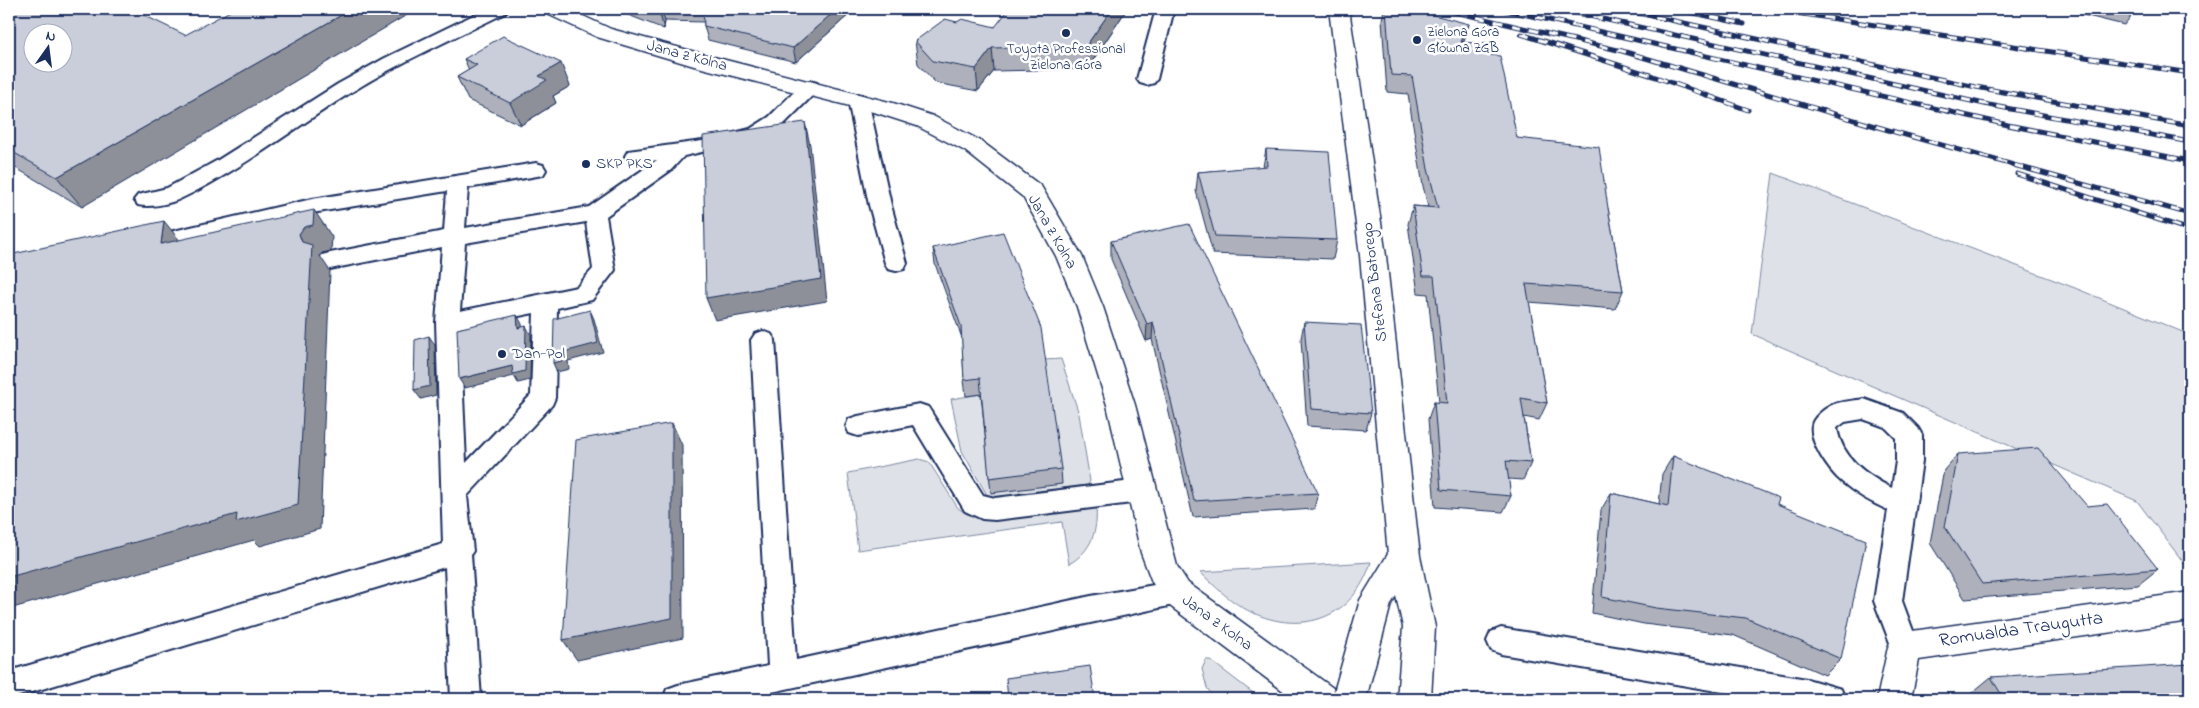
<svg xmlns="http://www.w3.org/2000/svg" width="2199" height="708" font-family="'Indie Flower',sans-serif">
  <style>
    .green { fill: #dee1e7; stroke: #7c88a2 }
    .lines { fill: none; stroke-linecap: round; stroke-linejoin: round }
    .service-casing { stroke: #1b2f5e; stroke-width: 4 }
    .minor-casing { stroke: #1b2f5e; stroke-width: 3 }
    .tertiary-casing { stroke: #1b2f5e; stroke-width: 3 }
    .service { fill: #fff; fill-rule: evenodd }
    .minor { fill: #fff; fill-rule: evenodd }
    .tertiary { fill: #fff; fill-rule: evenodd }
    .rail-casing { stroke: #1b2f5e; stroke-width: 5 }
    .rail { stroke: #fff; stroke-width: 3; stroke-dasharray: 9; stroke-linecap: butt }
    .wall { fill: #aeb1bb; stroke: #1b2f5e }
    .shaded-wall { fill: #8d9099; stroke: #1b2f5e }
    .building { fill: #caceda; stroke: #1b2f5e; fill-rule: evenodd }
    .poi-dot { fill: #1b2f5e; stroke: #fff; stroke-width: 2 }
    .labels { text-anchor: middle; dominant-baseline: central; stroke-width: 5; stroke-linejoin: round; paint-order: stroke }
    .far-poi-label { font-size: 14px; fill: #1b2f5e; stroke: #fff; text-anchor: start }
    .street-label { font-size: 16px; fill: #1b2f5e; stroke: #fff }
    .poi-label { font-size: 16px; fill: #1b2f5e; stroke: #fff; text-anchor: start }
    .near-street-label { font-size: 19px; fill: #1b2f5e; stroke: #fff }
  </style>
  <rect width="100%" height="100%" fill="#fff"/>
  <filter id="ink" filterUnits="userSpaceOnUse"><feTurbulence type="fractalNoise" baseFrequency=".02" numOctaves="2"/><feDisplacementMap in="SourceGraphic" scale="10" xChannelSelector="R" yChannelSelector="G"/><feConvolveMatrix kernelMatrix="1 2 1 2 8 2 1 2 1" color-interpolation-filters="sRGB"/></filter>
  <g filter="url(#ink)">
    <path class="green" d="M1773,173L2075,288L2190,335V571L2137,501L1752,334Z
      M1061,359L1079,414L1090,481L1088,485L992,498L987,495L962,451L951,399L981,394L1044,360Z
      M919,459L929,462L958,508L967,514L986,518L1096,506C1098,530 1092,551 1069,564L1062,522L858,550L848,473Z
      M1371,562C1354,618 1303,636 1251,612C1232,603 1215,587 1200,572Z
      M1206,660H1210L1261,699H1215L1207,688L1202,669Z"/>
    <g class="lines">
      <defs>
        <path id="service" d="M486,9H508L505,13C453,39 399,62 350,93C294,128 241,170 182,198C170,204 150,208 138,205L134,200L138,195L167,188L218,160L338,84L385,58Z
          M1156,9H1174L1157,79L1154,83L1147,85L1140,83L1137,79Z
          M810,81L817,83L820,87L817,91L783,125L764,138L684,156L671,170L606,216L615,270L592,300L557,308L555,398L552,405L467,496L473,551L471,554L481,699H451L445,567L9,699V671L443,544L436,322L442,247L330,269L322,267L319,261L322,255L330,253L444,231L447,191L312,213L147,252L139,249L136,244L139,239L312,199L536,163L543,165L546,170L543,175L468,188L465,228L589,207L657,160L635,163L628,161L625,156L628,151L702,141L750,129L769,117L803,83ZM586,222L593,269L577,287L460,311L465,243ZM534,313L531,395L466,463L460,328Z
          M858,94L865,96L868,100L891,205L907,263L904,269L896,271L888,269L885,263L869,205L848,100L851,96Z
          M763,331L771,334L775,340L796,660L1091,596L1177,581L1187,584L1191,593L1187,602L740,699H663L667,689L678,685L768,666L751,340L755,334Z
          M1864,399L1903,413L1918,428L1922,435V461L1902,601L1919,647L1915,656L1905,660L1895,656L1874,601L1888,510C1872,503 1856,494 1842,482C1829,471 1809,443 1812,425C1813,418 1824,409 1830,406C1839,401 1853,401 1864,399ZM1863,419L1885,427L1896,438V461L1892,488C1866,475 1842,458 1837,428L1845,422Z
          M919,404L928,407L983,495L995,498L1140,480L1149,483L1153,491L1149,499L1140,502L995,520L982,519L965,511L913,425L858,436L849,433L846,426L849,419L858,416Z
          M1501,628L1807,679L1841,689L1845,699H1763L1501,654L1491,650L1487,641L1491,632Z"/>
        <path id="minor" d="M542,9H568L611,29L710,56L893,103L933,116L981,141L1041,186L1082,256L1103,307L1135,405L1177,566L1188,583L1333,688L1338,699H1294L1166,603L1152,582L1141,553L1107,405L1077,307L1056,256L1023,197L965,151L917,126L877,113L694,66L597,37L545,13Z
          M2190,592V621L1919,660L1911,699H1877L1888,647L1893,636L1905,632Z"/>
        <path id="tertiary" d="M1329,9H1349L1386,256L1420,556L1435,627L1431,699H1397L1403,627L1396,596L1391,604L1366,699H1332L1360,600L1388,554L1360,256Z"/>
      </defs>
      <use href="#service" class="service-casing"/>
      <use href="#minor" class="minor-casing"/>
      <use href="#tertiary" class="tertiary-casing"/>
      <use href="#service" class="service"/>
      <use href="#minor" class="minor"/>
      <use href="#tertiary" class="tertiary"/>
      <defs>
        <path id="rail" d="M1442,9L1622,51L1895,132L2190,214
          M1501,9L2008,125L2190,161
          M1558,9L1989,105L2190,142
          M1620,9L1976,87L2190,126
          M1676,9L1744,24
          M1770,9L2190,73
          M1521,34L1653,76L1748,110
          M2017,174L2190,230"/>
      </defs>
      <use href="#rail" class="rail-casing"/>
      <use href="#rail" class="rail"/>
    </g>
    <path class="wall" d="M9,9L82,207L9,164Z
      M613,9H852V12L796,62L708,40L704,26V22L665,21L664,29Z
      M1127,9L1087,69L994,71L978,91L936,83L918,64L915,41L957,22L995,27Z
      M1384,9H1386L1464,42L1491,55L1517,138L1608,208L1623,291L1615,309L1529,302L1547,403L1539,420L1524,417L1531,463L1523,480L1508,479L1511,496L1503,512L1435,507L1428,419L1434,402L1439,403L1428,294L1418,293L1408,224L1413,206L1428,207L1423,186L1408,94L1387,92L1382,20Z
      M2067,9H2137L2124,25L2067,11Z
      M464,59L570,86L553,96L556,103L521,125L468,100L457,77L469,70Z
      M1266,149L1337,240L1333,259L1213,254L1196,191L1198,172L1263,167Z
      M1111,241L1318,493L1314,509L1193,517L1152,339L1146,341L1111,259Z
      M933,248L1061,469L1062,484L991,493L981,394L966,396L964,380L962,338L935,264Z
      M1304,322L1371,413L1366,430L1307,426L1301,339Z
      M1958,454L2087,506L2158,569L2138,585L1965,599L1930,543L1944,470Z
      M1673,456L1777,504L1841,659L1825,675L1733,635L1644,624L1592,613L1601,510L1611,493L1659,504L1662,474Z
      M1991,677L2190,699H1970L1968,696Z"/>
    <path class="shaded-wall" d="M352,9H417L82,207L57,177Z
      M661,9L665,21L664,29L660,15Z
      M837,9H852V12L796,62L793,48Z
      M1112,9H1127L1087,69L1086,46Z
      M1469,24L1464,42H1461Z
      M992,48L994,71L978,91L976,69Z
      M561,63L570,86L553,96L556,103L521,125L510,103L539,76Z
      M805,122L810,145L827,301L715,320L706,298Z
      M314,210L332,237L331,251L322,253L320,256L330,271L320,529L260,546L254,540L9,609V577L302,242L299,234Z
      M164,221L185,247L161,244Z
      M590,310L594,319L603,352L568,361L569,369L557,372L553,363Z
      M517,315L522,324L523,337L518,328Z
      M1153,322L1152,339L1146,341L1147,324Z
      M526,326L531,335L530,380L518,383L514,376L465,388L459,379L512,366Z
      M429,336L435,345L436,395L421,399L414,390Z
      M672,423L682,445L683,638L577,660L563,640Z"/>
    <path class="building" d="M9,9H131L185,35L234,9H352L57,177L9,150ZM32,32H62V62H32Z
      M643,9H661L660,15Z
      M703,9H837L793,48L704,26Z
      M1009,9H1112L1086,46L992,48L976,69L933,61L915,41L945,19L957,22L962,19L995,27Z
      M1386,9H1410L1469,24L1461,42L1490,44L1491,55L1500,56L1517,138L1599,147L1608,208L1623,291L1526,284L1547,403L1521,398L1531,463L1506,461L1511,496L1441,490L1434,402L1447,403L1434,276H1423L1413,206L1438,208L1428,169L1412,76L1391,75Z
      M503,36L561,63L539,76L547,80L510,103L457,77L477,65L464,59Z
      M805,122L821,279L706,298L703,136Z
      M1266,149L1329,152L1337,240L1215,236L1198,172L1267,166Z
      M314,210L313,225L304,227L299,234L302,242L312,245L298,505L236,522L237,514L9,577V255L164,221L161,244Z
      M1189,224L1318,493L1194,501L1153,322L1147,324L1111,241Z
      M1003,232L1041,328L1061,469L989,478L980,378L964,380L961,326L933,248Z
      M590,310L598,343L564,352L565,360L553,363L554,319Z
      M517,315L518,328L526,326L525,371L513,374L512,366L459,379L457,329Z
      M1304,322L1361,325L1371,413L1311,409Z
      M429,336L430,386L414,390L415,340Z
      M672,423V618L563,640L576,440Z
      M2038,448L2087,506L2107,504L2158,569L1982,584L1945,527L1958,454Z
      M1673,456L1779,498L1777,504L1866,540L1841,659L1746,618L1656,608L1602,597L1611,493L1668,506Z
      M2190,664V699H2004L1991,677Z
      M1090,666L1095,699H1008L1006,678Z"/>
  </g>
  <g class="poi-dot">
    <circle cx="1066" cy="33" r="5"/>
    <circle cx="1417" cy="40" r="5"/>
    <circle cx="586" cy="164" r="5"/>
    <circle cx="502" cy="354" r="5"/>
  </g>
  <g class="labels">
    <g class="far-poi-label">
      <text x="1427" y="32">Zielona Góra<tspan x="1427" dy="16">Główna ZGB</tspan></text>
      <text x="1066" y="49" text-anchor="middle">Toyota Professional<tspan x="1066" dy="16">Zielona Góra</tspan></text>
    </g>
    <g class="street-label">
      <text transform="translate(687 56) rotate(15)">Jana z Kolna</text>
      <text transform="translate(1052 232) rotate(60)">Jana z Kolna</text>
      <text transform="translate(1375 282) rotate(-97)">Stefana Batorego</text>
      <text transform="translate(1217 623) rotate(36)">Jana z Kolna</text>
    </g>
    <g class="poi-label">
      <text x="596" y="164">SKP PKS</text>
      <text x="512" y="354">Dan-Pol</text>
    </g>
    <g class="near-street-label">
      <text transform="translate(2021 630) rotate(-8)">Romualda Traugutta</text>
    </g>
  </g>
  <rect width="2199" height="708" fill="none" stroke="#fff" stroke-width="30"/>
  <rect x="15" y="15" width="2169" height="678" fill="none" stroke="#1b2f5e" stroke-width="2" filter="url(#ink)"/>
  <g transform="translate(48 48) rotate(14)"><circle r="24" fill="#ffffff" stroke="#a4acbf"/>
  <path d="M0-4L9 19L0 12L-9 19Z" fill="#1b2f5e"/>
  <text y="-8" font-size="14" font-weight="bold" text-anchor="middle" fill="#1b2f5e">N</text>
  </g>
</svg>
